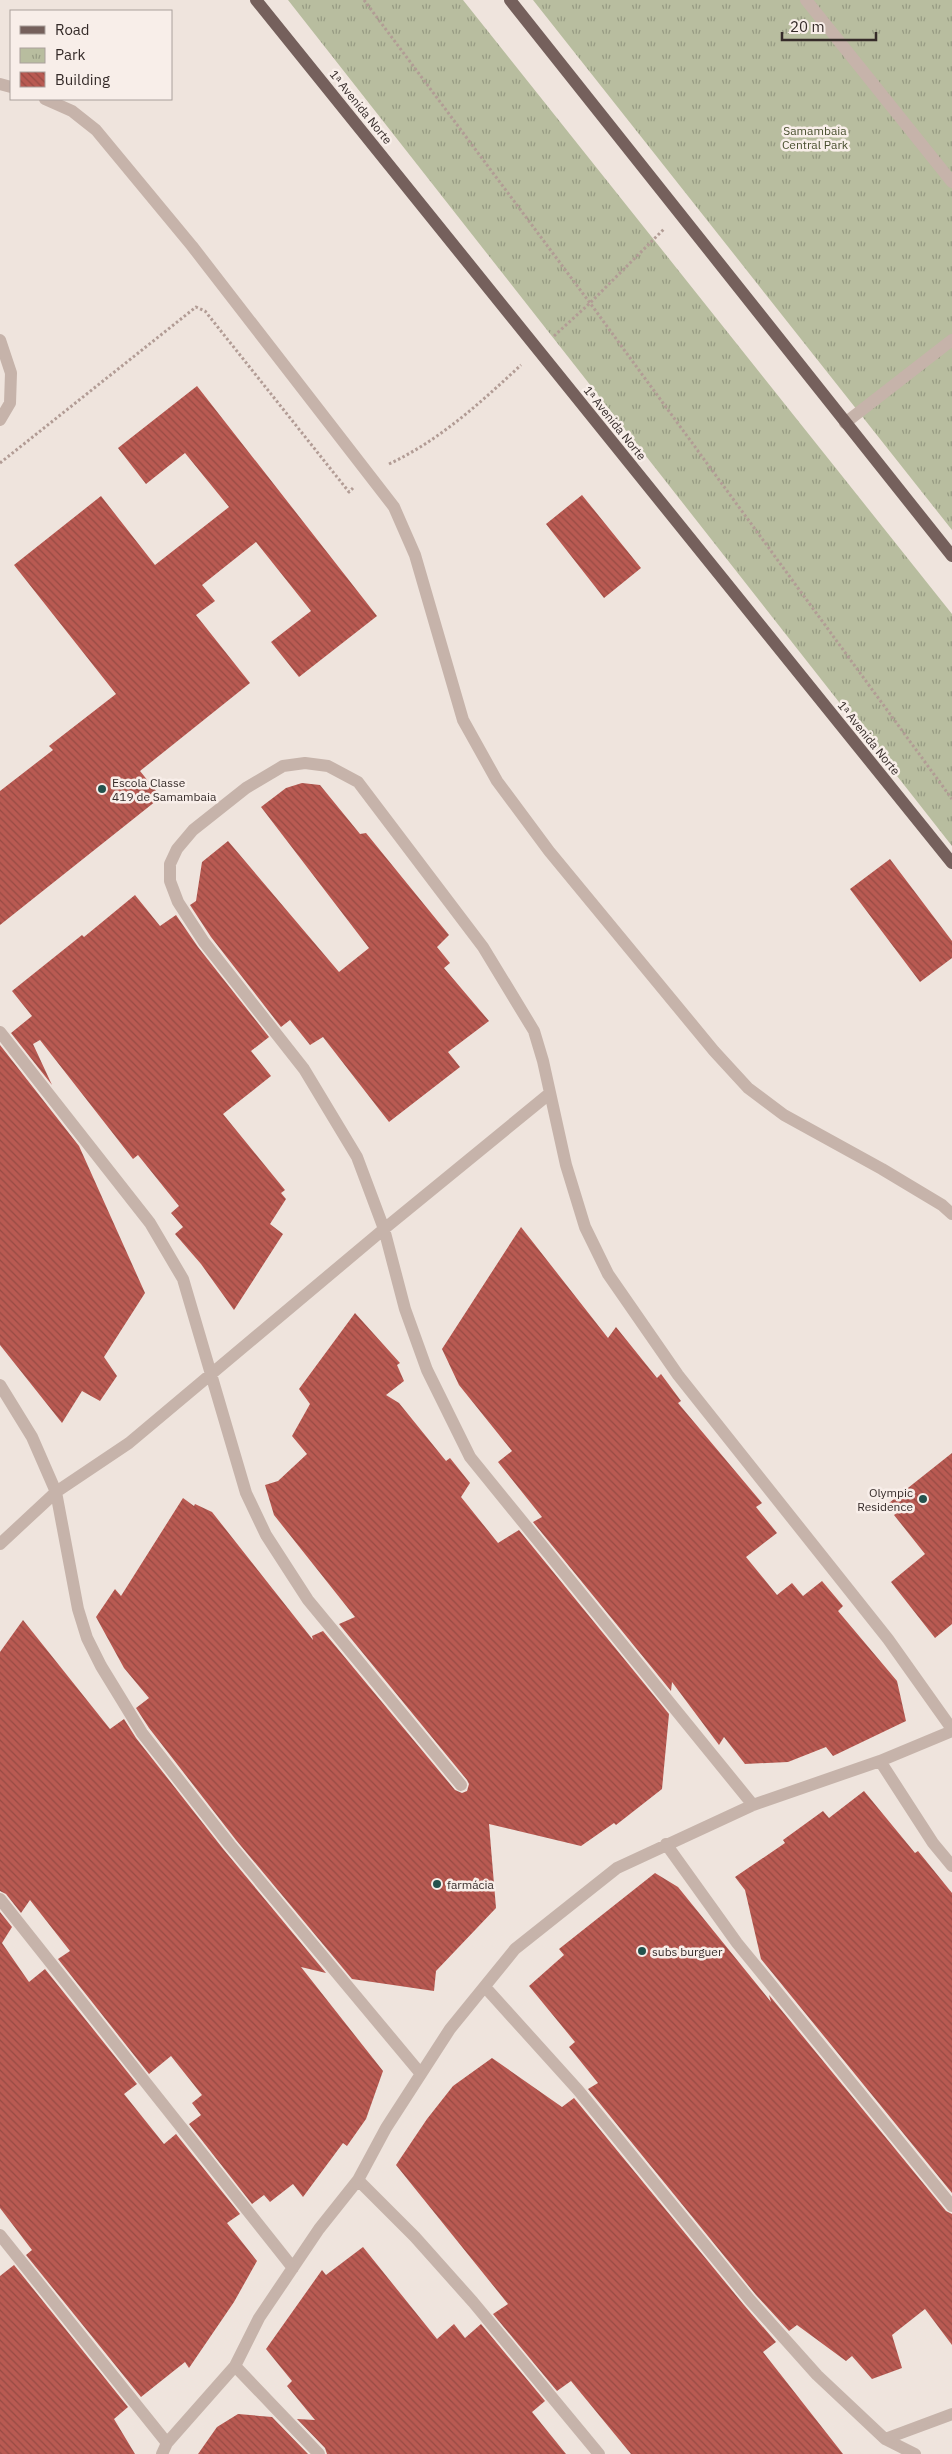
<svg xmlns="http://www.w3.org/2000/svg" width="952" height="2454" font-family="'IBM Plex Sans',sans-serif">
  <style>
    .park { fill: url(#park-tufts) }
    .building { fill: url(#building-back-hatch) }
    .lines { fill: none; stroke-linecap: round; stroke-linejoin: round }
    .path { stroke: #b29c95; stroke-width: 3; stroke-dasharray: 2.5 2.5; stroke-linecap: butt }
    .minor { stroke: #c6b3aa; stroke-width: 12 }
    .major { stroke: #75605c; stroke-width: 12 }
    .poi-dot { fill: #23524d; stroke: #f8eee9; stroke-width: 2 }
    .labels { text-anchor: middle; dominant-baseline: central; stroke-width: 5; stroke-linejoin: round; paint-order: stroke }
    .street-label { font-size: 12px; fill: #352b29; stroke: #f8eee9 }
    .park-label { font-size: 12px; fill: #49502f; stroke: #f8eee9 }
    .poi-label { font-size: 12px; fill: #352b29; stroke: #f8eee9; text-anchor: start }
  </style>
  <defs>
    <pattern id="park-tufts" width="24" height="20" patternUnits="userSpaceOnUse" patternTransform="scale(1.25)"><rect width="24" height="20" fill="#b8bd9f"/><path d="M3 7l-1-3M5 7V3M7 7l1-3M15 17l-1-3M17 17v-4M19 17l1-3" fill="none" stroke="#969a82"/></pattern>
    <pattern id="building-back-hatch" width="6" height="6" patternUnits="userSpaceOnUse" patternTransform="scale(1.25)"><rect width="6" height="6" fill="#b95a52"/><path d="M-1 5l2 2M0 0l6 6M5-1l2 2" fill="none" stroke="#974b44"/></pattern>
  </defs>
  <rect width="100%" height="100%" fill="#efe4dd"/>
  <path class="park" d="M288,0H463L952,614V846Z
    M533,0H952V530Z"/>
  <path class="building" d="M197,386L377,616L299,677L271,642L311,611L256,542L202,585L215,601L196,615L250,683L140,771L161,797L0,925V791L53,750L49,746L116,694L14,565L101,496L155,565L229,507L185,453L146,484L118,448Z
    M582,495L641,568L604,598L546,524Z
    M302,783L320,785L360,834L366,833L449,935L437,947L450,963L444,968L489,1021L448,1052L460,1067L389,1122L323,1037L310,1045L290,1020L281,1027L211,937L190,905L196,901L202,862L228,841L339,972L369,948L261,807L286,788Z
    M890,859L952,941V958L920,982L850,889Z
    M135,895L160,926L176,915L198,947L269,1037L251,1051L271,1076L223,1114L285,1190L281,1193L286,1199L270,1224L283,1234L234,1310L201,1264L175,1234L183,1227L171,1213L179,1206L138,1155L133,1159L40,1040L33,1044L52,1085L11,1033L32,1016L12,991L82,935L84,937Z
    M0,1045L79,1146L145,1293L104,1357L117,1376L100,1401L82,1391L62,1423L0,1345Z
    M521,1227L608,1338L616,1327L657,1378L661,1374L681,1401L678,1403L762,1503L756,1507L777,1533L746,1557L777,1595L792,1583L803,1596L822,1581L843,1606L838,1611L897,1681L906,1721L833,1756L826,1747L788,1762L745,1764L724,1737L719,1745L672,1682L671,1691L533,1522L542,1517L498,1462L512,1451L459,1385L442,1349Z
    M355,1313L400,1363L397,1365L404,1381L386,1395L399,1403L446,1461L450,1458L470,1483L461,1497L498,1543L519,1530L669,1714L662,1789L616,1825L614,1823L581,1846L489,1824L496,1908L436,1971L434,1991L352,1979L236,1840L149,1728L136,1708L149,1698L124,1668L96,1617L115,1589L121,1596L183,1498L194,1506L195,1504L212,1512L313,1640L312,1636L323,1631L455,1790L462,1793L467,1791L469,1784L467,1780L339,1624L355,1617L274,1515L265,1485L278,1481L307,1454L292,1436L310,1404L299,1389Z
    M952,1453V1624L935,1638L891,1582L925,1554L894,1515L897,1513L889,1503Z
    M23,1620L110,1729L124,1719L136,1738L224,1850L326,1973L301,1967L383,2071L366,2119L347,2146L343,2143L303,2197L293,2184L270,2202L264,2195L252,2204L189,2124L201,2115L192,2103L202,2095L171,2056L149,2074L58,1959L70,1951L30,1900L21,1913L6,1894L0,1891V1652Z
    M864,1791L915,1853L918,1851L952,1893V2193L761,1959L745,1890L735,1877L785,1843L783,1840L823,1811L829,1818Z
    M655,1873L678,1887L771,2002L769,1995L946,2211L952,2214V2345L925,2309L892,2335L902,2368L872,2379L852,2356L846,2361L797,2325L789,2331L756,2295L588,2089L598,2083L569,2047L575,2042L529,1986L564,1955L559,1949Z
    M0,1912L12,1927L2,1943L29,1982L45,1969L137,2084L124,2094L164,2144L176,2134L240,2214L227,2223L257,2261L234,2302L189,2368L185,2362L141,2397L26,2255L32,2250L0,2208Z
    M492,2058L562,2107L574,2098L744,2305L776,2342L763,2352L843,2454H631L571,2381L557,2391L493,2314L508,2304L396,2165L427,2119L453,2086Z
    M363,2247L437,2339L454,2324L465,2338L481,2324L545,2401L532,2412L566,2454H327L325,2448L297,2419L315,2420L287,2386L292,2381L266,2349L322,2270L326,2275Z
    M14,2265L128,2407L114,2419L135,2454H0V2276Z
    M238,2414L272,2417L308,2454H198L217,2427Z"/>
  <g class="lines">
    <path class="path" d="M364,0L590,303L952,799
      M554,336L590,303L664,229
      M0,463L196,307L205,311L349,492L353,488
      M389,464C440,440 480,403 521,365"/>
    <path class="minor" d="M806,0L952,182
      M0,84L11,87
      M45,99L72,111L96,130L192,246L394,507L415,555L463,720L497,781L549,851L714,1051L748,1088L784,1115L882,1169L942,1205L952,1214
      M0,340L11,373L10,403L0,420
      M845,423L952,340
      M0,1032L150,1223L183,1279L246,1493L266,1535L308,1600L461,1785
      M0,1385L32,1437L56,1492L78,1609L87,1638L101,1666L142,1733L230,1845L421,2074
      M0,1544L56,1492L129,1443L384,1229L549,1094
      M880,1761L933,1843L952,1866
      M753,1805L470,1457L427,1370L405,1309L384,1229L357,1157L304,1069L204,942L178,902L170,881V864L177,849L193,830L246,788L283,766L305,763L328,766L358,782L483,947L534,1031L543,1061L566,1165L585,1227L608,1274L678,1375L888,1639L952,1729
      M666,1844L737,1943L952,2206
      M0,1899L293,2268
      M485,1987L578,2090L750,2300L817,2375L885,2439L915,2454
      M358,2180L415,2237L473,2302L599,2454
      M0,2235L167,2443
      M235,2366L319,2454
      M885,2439L952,2414
      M162,2454L167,2443L235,2366L259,2318L319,2229L358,2180L386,2128L450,2029L515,1949L617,1868L753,1805L880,1761L952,1731"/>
    <path class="major" d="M256,0L952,863
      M510,0L952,556"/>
  </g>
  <g class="poi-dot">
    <circle cx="102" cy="789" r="5"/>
    <circle cx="923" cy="1499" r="5"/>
    <circle cx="437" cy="1884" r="5"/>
    <circle cx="642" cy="1951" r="5"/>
  </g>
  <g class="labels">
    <g class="street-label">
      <text transform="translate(361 107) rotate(51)">1ᵃ Avenida Norte</text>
      <text transform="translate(615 423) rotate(51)">1ᵃ Avenida Norte</text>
      <text transform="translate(869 738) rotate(51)">1ᵃ Avenida Norte</text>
    </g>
    <g class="park-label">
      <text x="815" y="130">Samambaia<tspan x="815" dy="14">Central Park</tspan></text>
    </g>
    <g class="poi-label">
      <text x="112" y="782">Escola Classe<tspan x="112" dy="14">419 de Samambaia</tspan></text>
      <text x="913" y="1492" text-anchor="end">Olympic<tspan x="913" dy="14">Residence</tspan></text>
      <text x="447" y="1884">farmácia</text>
      <text x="652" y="1951">subs burguer</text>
    </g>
  </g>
  <rect x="10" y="10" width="162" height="90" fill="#f8eee9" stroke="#aaa09c"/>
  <rect x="20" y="26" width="25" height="8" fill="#75605c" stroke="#aaa09c"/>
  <text x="55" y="35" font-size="15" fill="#352b29">Road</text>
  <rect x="20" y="48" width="25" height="15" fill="url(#park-tufts)" stroke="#aaa09c"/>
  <text x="55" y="60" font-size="15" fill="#352b29">Park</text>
  <rect x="20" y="72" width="25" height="15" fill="url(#building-back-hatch)" stroke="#aaa09c"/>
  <text x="55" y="85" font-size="15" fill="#352b29">Building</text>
  <path d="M782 32v8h94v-8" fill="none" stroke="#352b29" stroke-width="2.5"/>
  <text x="790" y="32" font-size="15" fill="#352b29" stroke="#f8eee9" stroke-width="4" paint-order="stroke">20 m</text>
</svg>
